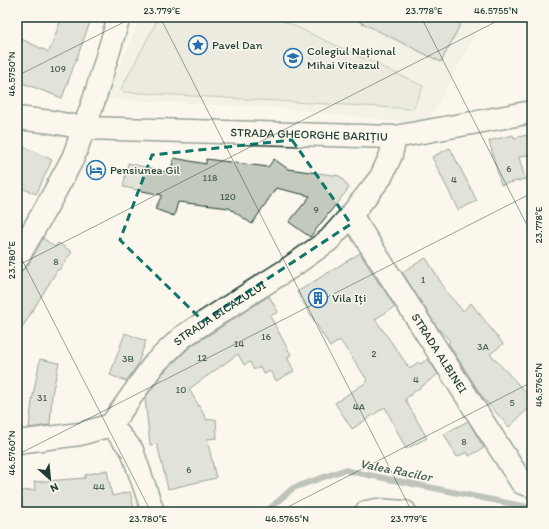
<svg xmlns="http://www.w3.org/2000/svg" width="549" height="529" font-family="Itim,sans-serif">
  <style>
    .built { fill: #eae9de }
    .green { fill: #dbdcd1; stroke: #7d8c82 }
    .lines { fill: none; stroke-linecap: round; stroke-linejoin: round }
    .stream { stroke: #74847b; stroke-width: 6 }
    .building { fill: #c4c9be; stroke: #1f3d34 }
    .minor-casing { stroke: #1f3d34; stroke-width: 25 }
    .major-casing { stroke: #1f3d34; stroke-width: 25 }
    .minor { stroke: #fbf7ec; stroke-width: 22 }
    .major { stroke: #fbf7ec; stroke-width: 22 }
    .marked { fill: none; stroke: #0f766e; stroke-width: 3; stroke-dasharray: 8 5; stroke-linejoin: round }
    .ticks { fill: none; stroke: #1f3d34; stroke-width: 1; stroke-opacity: 0.45 }
    .labels { text-anchor: middle; dominant-baseline: central; stroke-width: 3; stroke-linejoin: round; paint-order: stroke }
    .number-label { font-size: 10px; fill: #486056 }
    .poi-label { font-size: 12px; fill: #1f3d34; stroke: #fbf7ec; text-anchor: start }
    .street-label { font-size: 12px; fill: #1f3d34; stroke: #fbf7ec }
    .water-label { font-size: 13px; font-style: italic; fill: #425b52; stroke: #fbf7ec }
    .neatline { fill: none; stroke: #1f3d34; stroke-width: 1.5 }
    .ticks-label { font-size: 10px; text-anchor: middle; fill: #1f3d34 }
  </style>
  <rect width="100%" height="100%" fill="#fbf7ec"/>
  <filter id="ink" filterUnits="userSpaceOnUse"><feTurbulence type="fractalNoise" baseFrequency=".025" numOctaves="2"/><feDisplacementMap in="SourceGraphic" scale="8" xChannelSelector="R" yChannelSelector="G"/><feConvolveMatrix kernelMatrix="1 2 1 2 8 2 1 2 1" color-interpolation-filters="sRGB"/></filter>
  <g filter="url(#ink)">
    <path class="built" d="M141,17H485L427,125L278,108L105,99Z"/>
    <path class="green" d="M159,17H275L423,86L413,109L124,92L121,89Z"/>
    <g class="lines">
      <path class="stream" d="M266,512L293,488L344,470L532,508"/>
    </g>
    <path class="building" d="M62,17H92L62,98L17,81V37L49,52Z
      M350,17H464L441,62Z
      M513,135L514,138L527,135L531,154L519,157L525,179L501,185L489,141Z
      M17,143L52,160L36,194L17,186Z
      M450,148L477,201L458,210L432,157Z
      M174,158L206,164V159L268,167L274,159L288,169L340,176L349,188L310,237L289,222L310,196L276,188L252,224L229,208L178,202L174,216L155,209L162,195L123,187L128,163L170,173Z
      M43,238L55,247L58,243L72,252L59,270L58,269L17,336V271L23,270L28,265Z
      M360,253L380,285H381L395,307L375,319L410,369L418,362L420,364L428,359L438,374L405,399L427,438L406,449L385,407L352,429L335,403L368,381L340,340L330,347L297,292Z
      M426,258L448,294L463,311L471,303L503,344L490,354L532,399V405L509,427L483,398L448,343L450,341L437,327L402,272Z
      M269,296L278,312L270,316L291,355L287,357L294,371L276,381L270,371L264,374L260,367L254,370L250,362L244,365L238,354L189,389L207,420L216,419L217,438L207,439L216,478L168,489L157,444L150,445L145,398L164,372L190,347Z
      M125,333L146,341L137,366L126,381L110,375Z
      M40,359L59,363L52,394L50,425L29,428L32,401Z
      M468,421L484,448L469,456L467,452L457,457L444,434Z
      M107,470L112,496L130,492L135,512H23L21,491L35,490L34,482L85,478V475Z"/>
    <g class="lines">
      <defs>
        <g id="minor">
          <path id="s1" d="M351,215L522,483L532,486"/>
          <path d="M17,259L52,197L73,158L84,128"/>
          <path id="s2" d="M111,425L154,364L182,337L222,311L288,269L329,240L351,215L381,177L391,155L395,137"/>
          <path d="M111,425L132,450L153,512"/>
          <path d="M17,442L80,434L111,425"/>
          <path d="M366,512L377,510L405,512"/>
        </g>
        <g id="major">
          <path id="s3" d="M17,118L52,122L84,128L395,137L532,112"/>
          <path d="M84,128L94,100L119,17"/>
        </g>
      </defs>
      <use href="#minor" class="minor-casing"/>
      <use href="#major" class="major-casing"/>
      <use href="#minor" class="minor"/>
      <use href="#major" class="major"/>
    </g>
  </g>
  <path d="M0 0H549V529H0ZM292,140L351,224L203,321L120,240L152,155Z" fill="#fbf7ec" fill-opacity=".55" fill-rule="evenodd"/>
  <path class="marked" d="M292,140L351,224L203,321L120,240L152,155Z"/>
  <path class="ticks" d="M160,17L412,512M421,17L532,235M17,76L134,17M17,250L151,512M17,266L505,17M17,455L532,193M278,512L532,382"/>
  <defs>
    <symbol id="sight-ring" viewBox="-11 -11 22 22"><circle r="9.5" fill="#fbf7ec" stroke="#1f6fb2" stroke-width="1.5"/><path d="M0-6L1.8-2.2L6-1.7L2.9 1.2L3.7 5.4L0 3.3L-3.7 5.4L-2.9 1.2L-6-1.7L-1.8-2.2Z" fill="#1f6fb2"/></symbol>
    <symbol id="school-ring" viewBox="-11 -11 22 22"><circle r="9.5" fill="#fbf7ec" stroke="#1f6fb2" stroke-width="1.5"/><path d="M0-5L7-2L0 1L-7-2ZM-4 1L0 2.5L4 1V4Q0 6-4 4Z" fill="#1f6fb2"/></symbol>
    <symbol id="hotel-ring" viewBox="-11 -11 22 22"><circle r="9.5" fill="#fbf7ec" stroke="#1f6fb2" stroke-width="1.5"/><path d="M-6-4.5h1.5V1H6V5H4.5V3h-9V5H-6ZM-4 0a1.8 1.8 0 1 1 3.6 0ZM.5 0V-2.5h3Q6-2.5 6 0Z" fill="#1f6fb2"/></symbol>
    <symbol id="building-ring" viewBox="-11 -11 22 22"><circle r="9.5" fill="#fbf7ec" stroke="#1f6fb2" stroke-width="1.5"/><path d="M-4-6H4V6H1V3H-1V6H-4ZM-2.5-4.3h1.7v1.8h-1.7ZM.8-4.3h1.7v1.8H.8ZM-2.5-1h1.7V.8h-1.7ZM.8-1h1.7V.8H.8Z" fill="#1f6fb2"/></symbol>
  </defs>
  <g fill-rule="evenodd">
    <use href="#sight-ring" x="187" y="34" width="22" height="22"/>
    <use href="#school-ring" x="282" y="47" width="22" height="22"/>
    <use href="#hotel-ring" x="85" y="159" width="22" height="22"/>
    <use href="#building-ring" x="307" y="287" width="22" height="22"/>
  </g>
  <g class="labels">
    <g class="number-label">
      <text x="58" y="68">109</text>
      <text x="509" y="168">6</text>
      <text x="210" y="177">118</text>
      <text x="454" y="179">4</text>
      <text x="228" y="196">120</text>
      <text x="316" y="209">9</text>
      <text x="56" y="261">8</text>
      <text x="423" y="279">1</text>
      <text x="266" y="336">16</text>
      <text x="239" y="343">14</text>
      <text x="483" y="346">3A</text>
      <text x="374" y="353">2</text>
      <text x="202" y="357">12</text>
      <text x="128" y="358">3B</text>
      <text x="416" y="379">4</text>
      <text x="181" y="389">10</text>
      <text x="42" y="397">31</text>
      <text x="512" y="402">5</text>
      <text x="359" y="406">4A</text>
      <text x="464" y="441">8</text>
      <text x="189" y="469">6</text>
      <text x="99" y="486">44</text>
    </g>
    <g class="poi-label">
      <text x="212" y="45">Pavel Dan</text>
      <text x="307" y="51">Colegiul Național<tspan x="307" dy="14">Mihai Viteazul</tspan></text>
      <text x="110" y="170">Pensiunea Gil</text>
      <text x="332" y="298">Vila Iți</text>
    </g>
    <g class="street-label">
      <text stroke="none"><textPath href="#s3" startOffset="293">STRADA GHEORGHE BARIȚIU</textPath></text>
      <text stroke="none"><textPath href="#s2" startOffset="158">STRADA BICAZULUI</textPath></text>
      <text stroke="none"><textPath href="#s1" startOffset="164">STRADA ALBINEI</textPath></text>
    </g>
    <g class="water-label">
      <text transform="translate(396 470) rotate(11)">Valea Racilor</text>
    </g>
  </g>
  <rect width="549" height="529" fill="none" stroke="#fbf7ec" stroke-width="44"/>
  <g transform="translate(50 479) rotate(153)" stroke="#fbf7ec" stroke-width="3" paint-order="stroke">
  <path d="M0-3L7 15L0 10L-7 15Z" fill="#1f3d34"/>
  <text y="-6" font-size="11" font-weight="bold" text-anchor="middle" fill="#1f3d34">N</text>
  </g>
  <rect x="22" y="22" width="505" height="485" class="neatline"/>
  <g class="ticks-label">
    <text x="162" y="14">23.779°E</text>
    <text x="424" y="14">23.778°E</text>
    <text x="496" y="14">46.5755°N</text>
    <text transform="translate(11 74) rotate(-90)" y="4">46.5750°N</text>
    <text transform="translate(538 225) rotate(-90)" y="4">23.778°E</text>
    <text transform="translate(11 260) rotate(-90)" y="4">23.780°E</text>
    <text transform="translate(538 385) rotate(-90)" y="4">46.5765°N</text>
    <text transform="translate(11 453) rotate(-90)" y="4">46.5760°N</text>
    <text x="148" y="522">23.780°E</text>
    <text x="287" y="522">46.5765°N</text>
    <text x="409" y="522">23.779°E</text>
  </g>
</svg>
